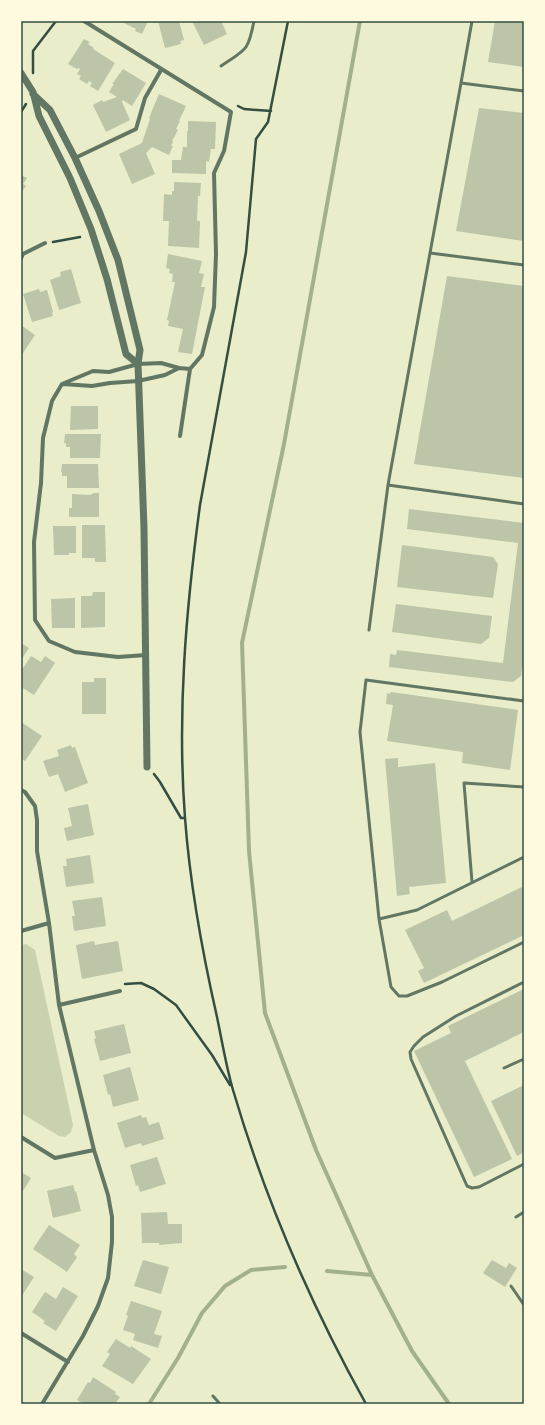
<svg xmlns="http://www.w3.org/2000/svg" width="545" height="1425" font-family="Jost,sans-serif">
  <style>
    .green { fill: #cad2ad }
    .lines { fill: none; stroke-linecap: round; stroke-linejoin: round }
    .stream { stroke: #a3b18a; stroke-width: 4 }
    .building { fill: #bcc5a7 }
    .path { stroke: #344e41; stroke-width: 2.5 }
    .service { stroke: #617663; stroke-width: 3 }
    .minor { stroke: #617663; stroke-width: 4 }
    .tertiary { stroke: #617663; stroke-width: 7 }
    .neatline { fill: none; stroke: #344e41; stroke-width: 1.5 }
  </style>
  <rect width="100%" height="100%" fill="#e9edc9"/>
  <path class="green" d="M26,944L35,950L73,1125L71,1132L65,1137L59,1136L21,1113V945Z"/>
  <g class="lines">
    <path class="stream" d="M360,21L284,444L242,643L249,851L265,1013L316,1150L372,1275L412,1351L449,1404
      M327,1271L372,1275
      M149,1404L178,1358L202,1313L225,1286L251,1270L285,1267"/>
  </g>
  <path class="building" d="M120,21H148L142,34L135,31L136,29Z
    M158,21H179L184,40L180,41L181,44L165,48Z
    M192,21H221L227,34L204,45Z
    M495,21H524V67L488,62Z
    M84,39L90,42L88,44L94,48L93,49L115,63L98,91L90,86L92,83L89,81L87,84L79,79L81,76L77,74L80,69L78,68L77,69L68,64Z
    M123,69L146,83L132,106L123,100L122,102L130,120L106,132L93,105L102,100L103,102L117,97L109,92L114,84H112Z
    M159,94L186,106L179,121H180L176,129L178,130L172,141L173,142L171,146H173L169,155L152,147L146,153L155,174L132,184L119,154L142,143L150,119L149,118Z
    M479,108L524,113V241L456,231Z
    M188,121L216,122L215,149H211L209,162L206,161V174L172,173V160H181L183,147H187V131H188Z
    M21,175L27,178L23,184L26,186L21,193Z
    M174,182L201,183L200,196H198L197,221H200L199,248L168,246L169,221H163L164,194L172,195V191H174Z
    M168,254L202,261L199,273L204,274L201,287H205L192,354L178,352L183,329L168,326L169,321L167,320L175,282H172L173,274L169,273L170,269L166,268Z
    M71,269L81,303L59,310L50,280L61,276L60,272Z
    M447,276L524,286V478L414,464Z
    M39,289L40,292L47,290L53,312L52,313L53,316L32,322L23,294Z
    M21,325L35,335L23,353L21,352Z
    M71,406H98V429L70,430Z
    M65,434H101L100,458H70V447H66V443H64Z
    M62,464H98L99,488H67V476H62V472H61Z
    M94,493H99V517H69V508H72V494L90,495Z
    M409,509L524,523V656L521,676L513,682L389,667L390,654L396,655L397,650L503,663L518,543L407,529Z
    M82,525H105L106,562H95V558H82Z
    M53,526H76V553H69V555H54Z
    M402,545L493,557L498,564L493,598L397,587Z
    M93,592H105V627L81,628V596H92Z
    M75,598V628H52L51,599Z
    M396,604L492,616L489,638L481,644L392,632Z
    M21,643L29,648L21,660Z
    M31,656L41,662L45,656L55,663L34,695L21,687V671Z
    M94,678H106V714H82V682H94Z
    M391,692L518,710L510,770L462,763L463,752L387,741L393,705L386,704L387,693L390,694Z
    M21,722L42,736L25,761L21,758Z
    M71,745L72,748L75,747L88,783L65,792L58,774L49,777L43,761L59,756L57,750Z
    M398,758V767L435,763L446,883L409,887L410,894L397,896L385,759Z
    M88,804L94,835L67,841L64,828L72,826L68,808Z
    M90,855L94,883L66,887L63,866H67L66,859Z
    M522,887L524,891V935L424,983L418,971L424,968L405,930L447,910L452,921Z
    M102,897L106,926L74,931L72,916H75L72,901Z
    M94,941L95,945L118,941L123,971L82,979L76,945Z
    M524,989V1032L465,1061L512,1159L474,1177L414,1051L451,1033L448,1026Z
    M124,1024L131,1053L100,1061L94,1039L96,1038L94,1031Z
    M130,1067L139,1100L113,1107L110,1094L108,1095L103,1075Z
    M524,1085V1152L517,1156L491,1101Z
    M141,1115L142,1118L146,1117L149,1125L159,1122L164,1139L142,1146L141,1143L125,1148L117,1123Z
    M157,1157L166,1184L140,1192L138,1185L136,1186L130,1165Z
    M21,1172L31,1178L21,1194Z
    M73,1185L75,1192L76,1191L81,1211L53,1218L47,1191Z
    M167,1212L168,1224H182V1243L159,1245V1243H142L141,1213Z
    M49,1225L80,1245L74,1254L77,1257L67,1272L33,1249Z
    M143,1260L169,1267L161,1294L134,1286Z
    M492,1260L506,1268L509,1263L517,1268L505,1287L483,1273Z
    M21,1269L34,1277L21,1297Z
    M63,1287L78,1296L56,1331L43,1323L45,1321L32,1312L45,1292L56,1299Z
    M131,1301L162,1311L154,1334L162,1336L158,1348L133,1340L135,1334L123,1330L128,1316L126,1315Z
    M116,1339L130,1348L131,1346L151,1359L133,1384L102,1366L110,1354L107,1352Z
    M93,1377L116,1392L115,1394L120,1397L115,1404H84L77,1400L88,1382L90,1383Z"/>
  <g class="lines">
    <path class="path" d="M288,21L268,122L256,139L246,252L200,505C186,609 177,713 185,818C190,885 202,951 217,1017C222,1041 226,1066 233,1090C265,1199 311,1305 366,1404
      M33,73V51L56,21
      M238,106L244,109L271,111
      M21,112L26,104
      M53,242L80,237
      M154,774L160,782L181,818H185
      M125,984L141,983L154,989L176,1005L212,1055L230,1085"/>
    <path class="service" d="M221,66C246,49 248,52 254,21
      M461,83L472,21
      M524,91L461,83L430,253L524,265
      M430,253L388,485L524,504
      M369,630L388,485
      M524,701L366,680L360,732L379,919L417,910L524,857
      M472,882L464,783L524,787
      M379,919L391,987L399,996H407L442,982L524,942
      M524,982L456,1016L423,1037L414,1046L410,1052L411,1059L467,1186L472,1188L479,1187L524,1164
      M504,1068L524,1059
      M516,1217L524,1212
      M511,1286L524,1305
      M213,1396L220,1404"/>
    <path class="minor" d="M84,21L231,112L224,151L214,173L216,254L214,307L202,355L190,369L180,436
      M75,158L136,129L145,98L161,70
      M21,258L23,254L45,243
      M63,384L92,386L110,383L138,381L165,375L179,368
      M146,655L118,657L75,652L49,641L35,620L34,542L41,483L43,438L52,401L62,384L93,371L109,372L138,364L161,363L179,368L190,369
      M21,790L25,792L35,806L37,820V851L49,923L59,1005L94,1150L108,1195L112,1217V1242L108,1278L98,1306L83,1336L42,1404
      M21,931L49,923
      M59,1005L120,991
      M21,1137L55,1158L94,1150
      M21,1333L68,1362"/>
    <path class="tertiary" d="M21,73L33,92L39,116L70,178L91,229L107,279L126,354L138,364
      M33,94L50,110L75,158L99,211L118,260L140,350L138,364L144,528L147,767"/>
  </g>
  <rect width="545" height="1425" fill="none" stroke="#fefae0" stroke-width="44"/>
  <rect x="22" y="22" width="501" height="1381" class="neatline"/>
</svg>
